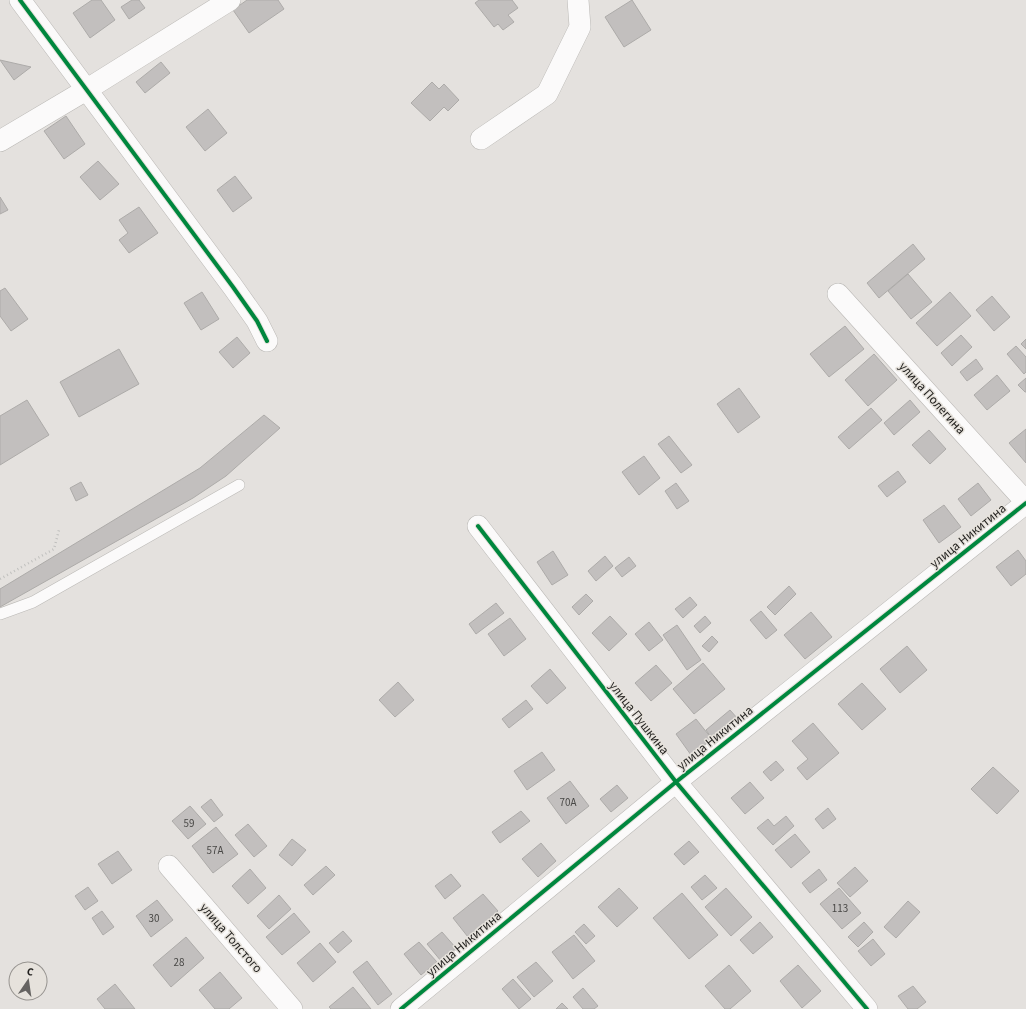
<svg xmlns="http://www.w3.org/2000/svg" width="1026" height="1009" font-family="'Source Sans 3',sans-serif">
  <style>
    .building { fill: #c2bfbe; stroke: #adaba9 }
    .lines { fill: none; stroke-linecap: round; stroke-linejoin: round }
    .service-casing { stroke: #bab8b5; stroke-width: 12 }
    .minor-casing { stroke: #bab8b5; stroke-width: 22 }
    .path { stroke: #c0c0be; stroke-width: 2.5; stroke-dasharray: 1 3; stroke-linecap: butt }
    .service { stroke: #fbfafa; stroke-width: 11 }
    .minor { stroke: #fbfafa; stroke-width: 21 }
    .cycleway-casing { stroke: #e6e2dc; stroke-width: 6 }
    .cycleway { stroke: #00873e; stroke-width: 4 }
    .labels { text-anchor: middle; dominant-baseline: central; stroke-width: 3; stroke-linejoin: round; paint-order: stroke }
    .number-label { font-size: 11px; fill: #484745 }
    .street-label { font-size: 13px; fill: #201f1d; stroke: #e6e2dc }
  </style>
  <rect width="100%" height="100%" fill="#e4e1de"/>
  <path class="building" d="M92,0H101L115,20L90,38L73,13Z
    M132,0H139L145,8L129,19L121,7Z
    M247,0H278L284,9L249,33L233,10Z
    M479,0H512L518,8L508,15L514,22L503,30L498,24L494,27L475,3Z
    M632,0L651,30L624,47L605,17Z
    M0,60L31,67L14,80Z
    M161,62L170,73L145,93L136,82Z
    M432,82L439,89L444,84L459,100L448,111L444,107L430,121L411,103Z
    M208,109L227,133L205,151L186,127Z
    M66,116L85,144L64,159L44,131Z
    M98,161L119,184L100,200L80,177Z
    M235,176L252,198L233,212L217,190Z
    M0,197L8,210L0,214Z
    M139,207L158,233L129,253L119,240L128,233L119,220Z
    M913,244L925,259L879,298L867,283Z
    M908,274L932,302L911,319L888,291Z
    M5,288L28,319L11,331L0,316V291Z
    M202,292L219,319L201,330L184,303Z
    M950,292L971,316L937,346L916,323Z
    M992,296L1010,317L994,331L976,310Z
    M845,326L864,349L829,377L810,354Z
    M961,335L972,347L952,366L941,353Z
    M237,337L250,353L233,368L219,352Z
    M1026,339V349L1021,344Z
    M1016,346L1026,357V372L1024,374L1007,354Z
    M119,349L139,384L79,417L60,382Z
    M874,354L897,380L868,406L845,380Z
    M976,359L983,369L967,381L960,372Z
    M997,375L1010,391L987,410L974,395Z
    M1026,378V392H1025L1018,385Z
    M739,388L760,417L738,433L717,404Z
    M27,400L49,435L0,465V416Z
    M910,400L920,412L894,435L884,423Z
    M871,408L882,420L849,449L838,437Z
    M264,415L280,428L226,476L193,498L0,607V589L200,468Z
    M1026,429V463L1009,443Z
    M929,430L946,449L930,464L912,445Z
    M669,436L692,465L681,473L658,444Z
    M644,456L660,478L639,495L622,472Z
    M898,471L906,482L887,497L878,486Z
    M81,482L88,495L76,501L70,488Z
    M676,483L689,501L677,509L665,491Z
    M978,483L991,500L971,516L958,499Z
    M944,505L961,527L939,543L923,520Z
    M1018,550L1026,561V574L1011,586L996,567Z
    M553,551L568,575L552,585L537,562Z
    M605,556L613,566L596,581L588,571Z
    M629,557L636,566L622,577L615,568Z
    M789,586L796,594L775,615L767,607Z
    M586,594L593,601L579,615L572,607Z
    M690,597L697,605L683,618L675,609Z
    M496,603L504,613L476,634L469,624Z
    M761,611L777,630L766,639L750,620Z
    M811,612L832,637L805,659L784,635Z
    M610,616L627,634L609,651L592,633Z
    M705,616L711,623L700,633L694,626Z
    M510,618L526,639L504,656L488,634Z
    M649,622L663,640L649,651L635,634Z
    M677,625L701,660L687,670L663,635Z
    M712,636L718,642L709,652L702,646Z
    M907,646L927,670L900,693L880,669Z
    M703,663L725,689L694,714L673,689Z
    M656,665L672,683L651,701L635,683Z
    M550,669L566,688L547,704L531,686Z
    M398,682L414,700L395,717L379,700Z
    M862,683L886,709L862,730L838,704Z
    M526,700L533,709L509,728L502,719Z
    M730,710L738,719L713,740L706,730Z
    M696,719L712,739L691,755L676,734Z
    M813,723L839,753L807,780L797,768L808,759L792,741Z
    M542,752L555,770L527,790L514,771Z
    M776,761L784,770L771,781L763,772Z
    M993,767L1019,791L997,814L971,789Z
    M570,781L589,806L566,824L547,798Z
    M750,782L764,798L745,814L731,798Z
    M617,785L628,798L611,812L600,799Z
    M211,799L223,815L214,822L201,807Z
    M190,806L206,824L188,839L172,821Z
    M828,808L836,819L823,829L815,819Z
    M521,811L530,821L500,843L492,832Z
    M786,816L794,826L773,845L757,828L768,819L774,826Z
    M248,824L267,846L254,857L235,835Z
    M216,827L238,854L213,873L192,846Z
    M795,834L810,852L791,868L775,850Z
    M292,839L306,850L292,866L279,855Z
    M689,841L699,852L684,865L674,854Z
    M541,843L556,861L538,877L522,859Z
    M118,851L132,870L112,884L98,864Z
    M326,866L335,875L313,895L304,885Z
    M855,867L868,881L850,897L837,883Z
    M250,869L266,888L248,904L232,886Z
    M819,869L827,880L810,893L802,883Z
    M451,874L461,886L445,899L435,886Z
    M705,875L717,888L702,900L691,887Z
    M88,887L98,901L85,910L75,896Z
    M619,888L638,908L617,927L598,907Z
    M726,888L752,917L731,936L705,907Z
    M839,888L861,913L842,929L820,904Z
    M682,893L718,935L689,959L653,918Z
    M483,894L498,911L468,937L453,918Z
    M279,895L291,909L269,929L257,916Z
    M157,900L173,920L151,937L136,916Z
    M908,901L920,912L896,938L884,927Z
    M102,911L114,927L103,935L92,918Z
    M294,913L310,932L282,955L266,937Z
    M760,922L773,937L753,954L740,940Z
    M864,922L873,932L858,947L848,937Z
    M584,924L595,936L586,944L575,932Z
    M343,931L352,941L338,953L329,943Z
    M442,932L456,948L441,961L427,944Z
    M574,935L595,961L573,979L552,952Z
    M186,937L204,958L171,987L153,965Z
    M873,939L885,954L871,966L858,951Z
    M419,942L437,962L421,975L404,954Z
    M320,943L336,962L313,982L297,963Z
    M367,961L392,994L378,1005L353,972Z
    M536,962L553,981L534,997L517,977Z
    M729,965L751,991L730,1009H725L705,986Z
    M798,965L821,991L802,1008L780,981Z
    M220,972L242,998L229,1009H215L199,990Z
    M513,979L531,999L519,1009L502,989Z
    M115,984L135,1009H105L97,999Z
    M913,986L926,1002L917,1009H908L898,996Z
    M353,987L371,1009H331L329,1007Z
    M583,988L598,1006L594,1009H583L573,997Z
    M562,1003L568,1009H556Z"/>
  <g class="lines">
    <defs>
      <path id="service" d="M0,614L33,602L239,485"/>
      <path id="minor" d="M20,0L233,287L257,321L267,341
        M481,139L547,94L580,27L578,0
        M0,141L86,90L230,0
        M838,294L1026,502
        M478,526L676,782L867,1009
        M169,866L292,1009
        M401,1009L676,782L1026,503"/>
    </defs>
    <use href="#service" class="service-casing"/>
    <use href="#minor" class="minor-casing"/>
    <path class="path" d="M0,579L54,549L59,530"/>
    <use href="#service" class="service"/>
    <use href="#minor" class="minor"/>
    <defs>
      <path id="cycleway" d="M20,0L233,287L257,321L267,341
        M478,526L676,782L867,1009
        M401,1009L676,782L1026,503"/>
    </defs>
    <use href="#cycleway" class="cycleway-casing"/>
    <use href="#cycleway" class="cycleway"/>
  </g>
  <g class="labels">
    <g class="number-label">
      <text x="568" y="802">70А</text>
      <text x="189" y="823">59</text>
      <text x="215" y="850">57А</text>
      <text x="840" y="908">113</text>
      <text x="154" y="918">30</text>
      <text x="179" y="962">28</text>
    </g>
    <g class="street-label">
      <text transform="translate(932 398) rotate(48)">улица Полегина</text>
      <text transform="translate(968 536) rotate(-39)">улица Никитина</text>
      <text transform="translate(639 718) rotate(52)">улица Пушкина</text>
      <text transform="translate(715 738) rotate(-39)">улица Никитина</text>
      <text transform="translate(231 938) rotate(49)">улица Толстого</text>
      <text transform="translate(464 944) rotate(-40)">улица Никитина</text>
    </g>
  </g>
  <g transform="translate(28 981) rotate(13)"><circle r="19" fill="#e6e2dc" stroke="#979490"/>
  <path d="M0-3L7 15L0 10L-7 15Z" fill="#656361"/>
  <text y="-6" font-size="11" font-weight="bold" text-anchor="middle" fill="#201f1d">С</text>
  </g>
</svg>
